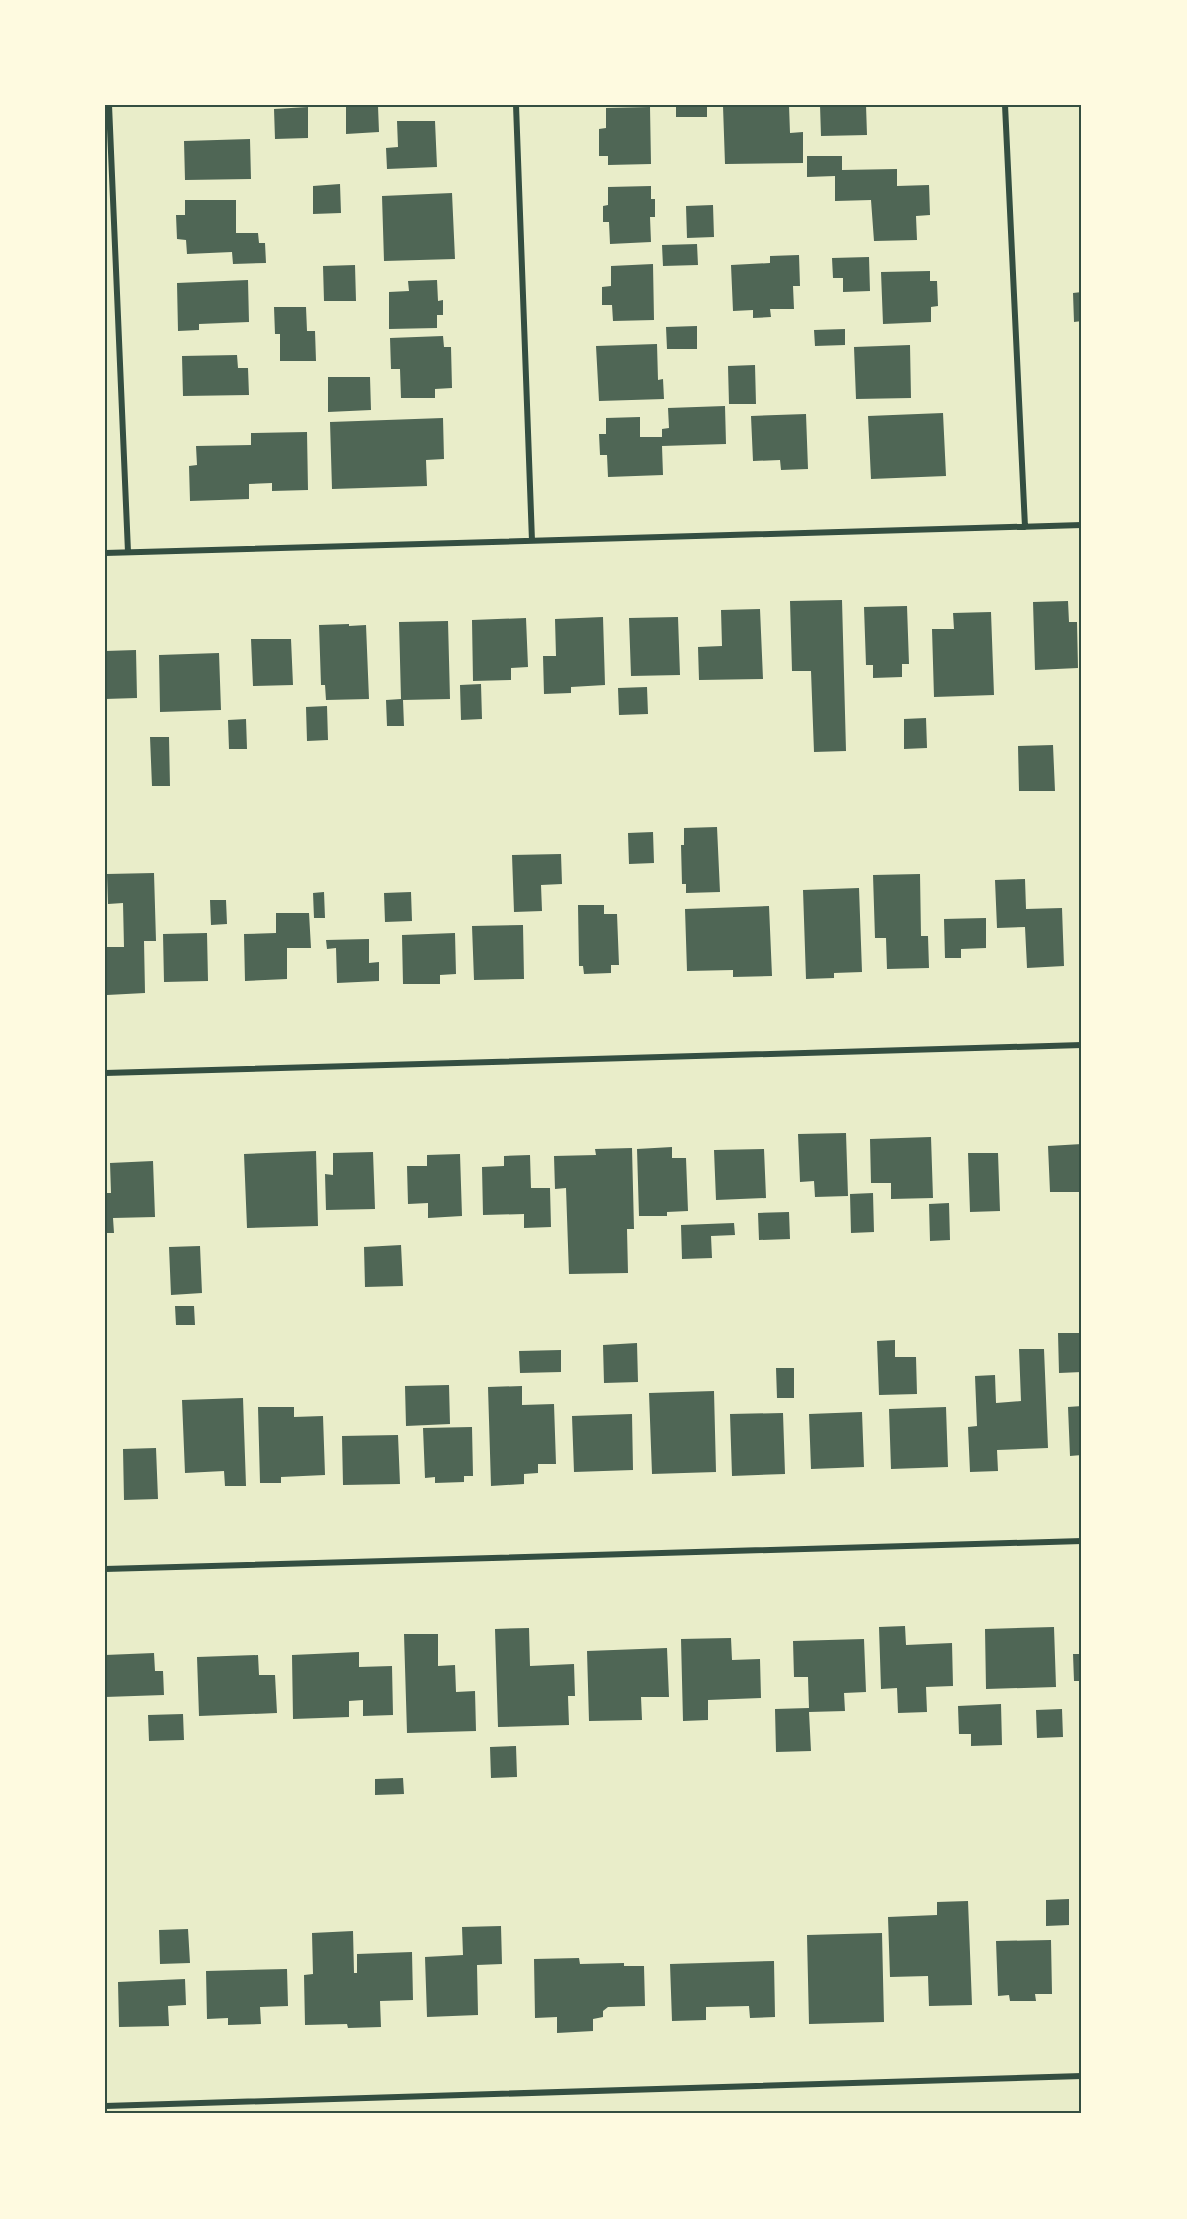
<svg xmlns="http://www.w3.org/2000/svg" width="1187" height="2219" font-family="'Varela Round',sans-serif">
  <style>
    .building { fill: #4f6655 }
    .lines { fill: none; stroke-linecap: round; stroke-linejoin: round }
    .minor { stroke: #344e41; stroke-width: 6 }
    .neatline { fill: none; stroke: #344e41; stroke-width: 2 }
  </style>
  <rect width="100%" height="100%" fill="#e9edc9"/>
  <path class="building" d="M676,105H707V117H676Z
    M789,105L790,133L803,132V163L725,164L723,106Z
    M820,105H866L867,135L821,136Z
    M378,106L379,132L346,134V107Z
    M308,107V138L275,139L274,109Z
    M650,107L651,164L608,165V156H599V129L606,128V108Z
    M397,121H435L437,167L387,169L386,148L398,147Z
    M250,139L251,179L185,180L184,141Z
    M807,156H842V170L897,169V186L929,185L930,215L916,216L917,240L874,241L871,200L835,201V176L807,177Z
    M340,184L341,213L313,214V186Z
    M651,186V199H655V217H650L651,242L610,244L609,222H603V206L608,205V187Z
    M452,193L455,259L384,261L382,196Z
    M185,200H236V233H258L259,243H265L266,263L233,264L232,252L187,254L186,240L177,239L176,215H185Z
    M713,205L714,237L687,238L686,206Z
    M697,244L698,265L663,266L662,245Z
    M799,255L800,286H793L794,309H770L771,317L753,318V310L733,311L731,265L770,263V256Z
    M869,257L870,291L843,292V278H833L832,258Z
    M653,264L654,320L613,321L612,305H602V287L611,286V266Z
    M355,265L356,301H324L323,266Z
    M930,271V281H937L938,306L931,307V322L883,324L881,272Z
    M248,280L249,322L199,324V330L178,331L177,283Z
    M437,280L438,301L443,300V315H437V328L389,329V292L409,291L408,281Z
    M1082,292V321L1074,322L1073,293Z
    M274,307H306L307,331H315L316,361H280V334H275Z
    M697,326V349H667L666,327Z
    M845,329V345L815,346L814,330Z
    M443,336L444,347H451L452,388L435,389V398H401L400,369H391L390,338Z
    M657,344L658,380L663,379L664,399L599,401L596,346Z
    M910,345L911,398L856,399L854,347Z
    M237,355L238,368H248L249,395L183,396L182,356Z
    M755,365L756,404H729L728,366Z
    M328,377H370L371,410L328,412Z
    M725,406L726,444L662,446L663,475L608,477L607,455H600L599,434H606V418L640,417V437H662V429L669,428L668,408Z
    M943,413L946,476L871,479L868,416Z
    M806,414L808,469L781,470L780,460L753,461L751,416Z
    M443,418L444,459L426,460L427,486L332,489L330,422Z
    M307,432L308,490L272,491V483L249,484V499L190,501L189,466L197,465L196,446L251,445V433Z
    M842,600L846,751L814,752L811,671H792L790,601Z
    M1068,601L1069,622H1077L1078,668L1035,670L1033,602Z
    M907,606L909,664H902V677L873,678V665H866L864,607Z
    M760,609L763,679L699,680L698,647L722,646L721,610Z
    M991,612L994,695L934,697L932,629H954L953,613Z
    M603,617L605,685L571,687V693L544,694L543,656H556L555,619Z
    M678,617L680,675L631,676L629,618Z
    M526,618L528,667L511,668V680L473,681L472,620Z
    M448,621L450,699L403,700L404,726H387L386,700L401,699L399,622Z
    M349,624V626L366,625L369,699L326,700L325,685H321L319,625Z
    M251,639H291L293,685L253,686Z
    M136,650L137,698L105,699V651Z
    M219,653L221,710L160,712L159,655Z
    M481,684L482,719L461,720L460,685Z
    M647,687L648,714L619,715L618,688Z
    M327,706L328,740L307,741L306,707Z
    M926,718L927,748L904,749V719Z
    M246,719L247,749H229L228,720Z
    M150,737H169L170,786H152Z
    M1053,745L1055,791H1019L1018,746Z
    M717,827L720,892L686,893V884H682L681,845H684V828Z
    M653,832L654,863L629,864L628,833Z
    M561,854L562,884L541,885L542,911L514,912L512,855Z
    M154,873L156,941H144L145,993L107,995L106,947H124L123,903L108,904L107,874Z
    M920,874L921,936H928L929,968L887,969L886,938H875L873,875Z
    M1025,879L1026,909L1062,908L1064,966L1027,968L1025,927L997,928L995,880Z
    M859,888L862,972L834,973V978L806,979L803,890Z
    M324,892L325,918H314L313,893Z
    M411,892L412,921L385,922L384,893Z
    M210,900H226L227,924L211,925Z
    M578,905H604V914H617L619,965H611V973L584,974L583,966H579Z
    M769,906L772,976L733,977V970L687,971L685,909Z
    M276,913H309L311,948H287V979L245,981L244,934L276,933Z
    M986,918V948L961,949V958H945L944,919Z
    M523,925L524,979L474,980L472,926Z
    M207,933L208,981L164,982L163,934Z
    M455,933L456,974L440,975V984H403L402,935Z
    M369,939V963L379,962V981L337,983L336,948L327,949L326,940Z
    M846,1133L848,1196L815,1197L814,1181L800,1182L798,1134Z
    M931,1137L933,1198L891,1199V1183H871L870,1139Z
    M1082,1144V1192H1050L1048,1146Z
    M672,1147V1158H686L688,1211L667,1212V1216H639L637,1149Z
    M632,1148L634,1229H627L628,1273L569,1274L566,1188L555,1189L554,1156L596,1155L595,1149Z
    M764,1149L766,1198L716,1200L714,1150Z
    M316,1151L318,1226L247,1228L244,1154Z
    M373,1152L375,1209L326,1210L325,1174L333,1175V1153Z
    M968,1153H998L1000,1211L970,1212Z
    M460,1154L462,1216L428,1218V1203L408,1204L407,1166H427V1155Z
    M530,1155L531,1188H550L551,1227L524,1228V1214L483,1215L482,1167L504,1166V1156Z
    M153,1161L155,1217L113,1218L114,1233H105V1193H111L110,1163Z
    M873,1193L874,1232L851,1233L850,1194Z
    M949,1203L950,1240L930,1241L929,1204Z
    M789,1212L790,1239L759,1240L758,1213Z
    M734,1223L735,1235L711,1236L712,1258L682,1259L681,1225Z
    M401,1245L403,1286L365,1287L364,1247Z
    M200,1246L202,1293L171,1295L169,1247Z
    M175,1306H194L195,1325H176Z
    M1058,1333H1082V1372L1059,1373Z
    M895,1340V1357H916L917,1394L879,1395L877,1341Z
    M637,1343L638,1382L604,1383L603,1345Z
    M1019,1349H1044L1048,1448L997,1450L998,1471L970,1472L968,1427L977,1426L975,1376L995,1375L996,1403L1021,1401Z
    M561,1350V1372L520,1373L519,1351Z
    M776,1368H794V1398H777Z
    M449,1385L450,1424L406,1426L405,1386Z
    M522,1386V1405L554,1404L556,1464H538V1473L524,1474V1484L491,1486L488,1387Z
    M714,1391L716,1472L652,1474L649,1393Z
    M243,1398L246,1486H225L224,1471L185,1473L182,1400Z
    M1082,1406V1455L1070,1456L1068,1407Z
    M258,1407H294V1417L323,1416L325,1475L281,1477V1483H260Z
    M946,1407L948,1467L891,1469L889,1409Z
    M862,1412L864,1467L811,1469L809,1414Z
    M783,1413L785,1474L732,1476L730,1414Z
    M632,1414L633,1470L574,1472L572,1416Z
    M472,1427L473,1476H464V1482L435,1483V1477L425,1478L423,1428Z
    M398,1435L400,1484L343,1485L342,1436Z
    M156,1448L158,1499L124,1500L123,1449Z
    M905,1626L906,1645L952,1643L953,1686L926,1687L927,1712L898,1713L897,1688L881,1689L879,1627Z
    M1054,1627L1056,1687L986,1689L985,1629Z
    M529,1628L530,1666L574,1664L575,1696H568L569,1725L498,1727L495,1629Z
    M404,1634H438V1666L455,1665L456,1692L475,1691L476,1731L407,1733Z
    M731,1638L732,1660L760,1659L761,1698L708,1700V1720L683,1721L681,1639Z
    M864,1639L866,1692L844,1693L845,1711L809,1712L811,1751L776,1752L775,1709L809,1708L808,1677H794L793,1641Z
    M667,1648L669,1697H641L642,1720L589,1721L587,1651Z
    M359,1652V1667L392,1666L393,1715L363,1716V1700L349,1701V1717L293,1719L292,1655Z
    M154,1653L155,1671H163L164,1695L105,1697V1655Z
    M1073,1654H1082V1681H1074Z
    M258,1655L259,1675H275L277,1713L199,1716L197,1657Z
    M1001,1704L1002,1745L971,1746V1734H959L958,1706Z
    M1062,1709L1063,1737L1037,1738L1036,1710Z
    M183,1714L184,1740L149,1741L148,1715Z
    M516,1746L517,1777L491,1778L490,1747Z
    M403,1778L404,1794L375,1795V1779Z
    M1069,1899V1925L1046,1926V1900Z
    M968,1901L972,2005L929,2006L928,1976L890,1977L888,1917L937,1915V1902Z
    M501,1926L502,1964L477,1965L478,2015L427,2017L425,1957L463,1955L462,1927Z
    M188,1929L190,1963L160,1964L159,1930Z
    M353,1931L354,1973H357V1954L412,1952L413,2000L380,2001L381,2027L348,2028L347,2024L305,2025L304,1975L313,1974L312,1933Z
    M882,1933L884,2022L809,2024L807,1935Z
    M1051,1940L1052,1994H1035L1036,2001H1010L1009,1995L998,1996L996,1941Z
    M579,1958L580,1964L624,1963V1966H644L645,2006L608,2007L603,2011V2017L593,2019V2031L557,2033V2017L535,2018L534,1959Z
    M774,1961L775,2017L750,2018L749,2006L706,2007V2020L672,2021L670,1964Z
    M287,1969L288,2006L260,2007L261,2024L228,2025V2018L207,2019L206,1971Z
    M185,1979L186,2005L168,2006L169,2026L119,2027L118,1982Z"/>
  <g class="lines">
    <path class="minor" d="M109,105L128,552
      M516,105L532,541
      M1005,105L1025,527
      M105,553L1082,525
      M105,1073L1082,1045
      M105,1569L1082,1541
      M105,2106L1082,2076"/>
  </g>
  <rect width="1187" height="2219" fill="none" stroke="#fefae0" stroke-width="213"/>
  <rect x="106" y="106" width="974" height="2006" class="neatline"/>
</svg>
